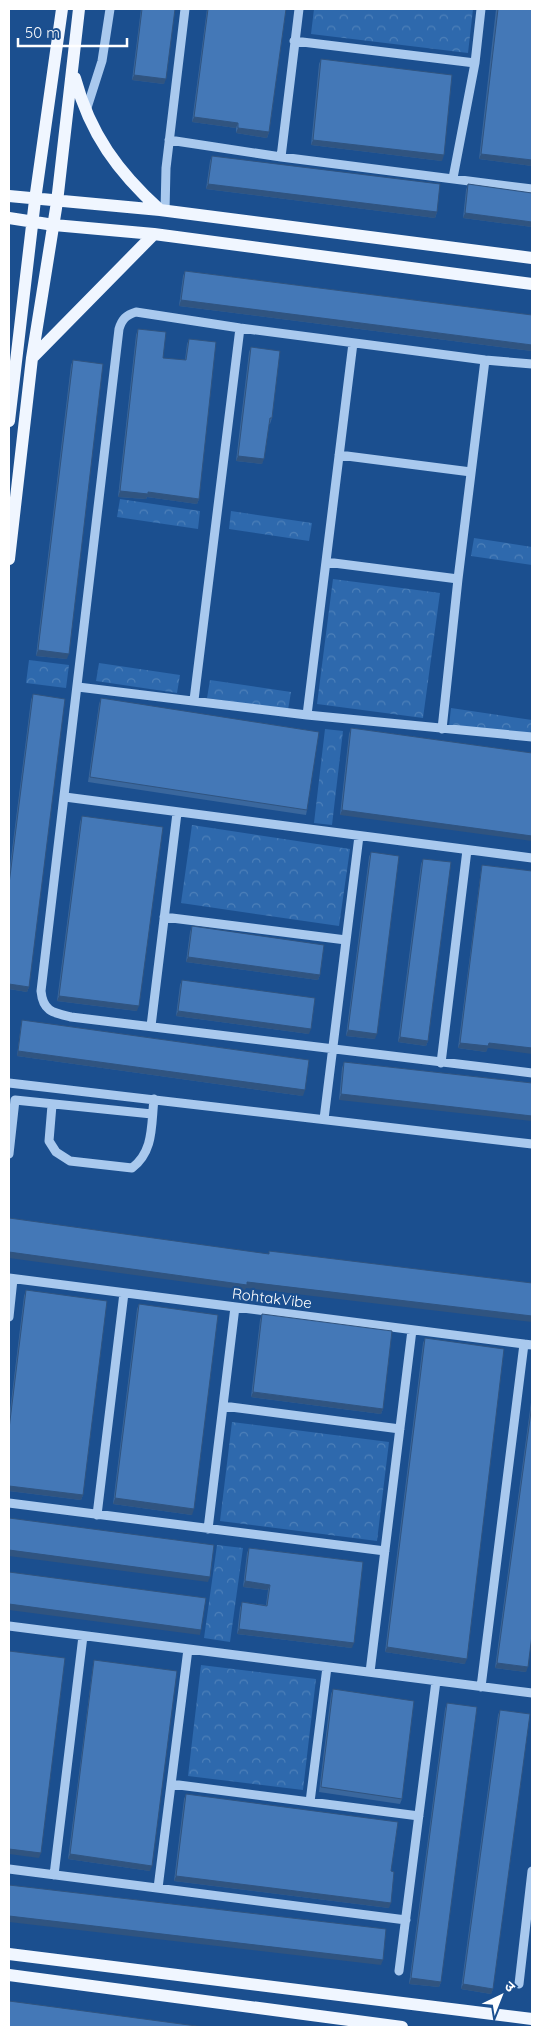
<svg xmlns="http://www.w3.org/2000/svg" width="541" height="2036" font-family="Quicksand,'Noto Sans Devanagari',sans-serif">
  <style>
    .park { fill: url(#park-crowns) }
    .lines { fill: none; stroke-linecap: round; stroke-linejoin: round }
    .minor { stroke: #a9c9ee; stroke-width: 9 }
    .major { stroke: #f0f6ff; stroke-width: 12 }
    .wall { fill: #3a679d }
    .shaded-wall { fill: #305480 }
    .building { fill: #4478b7; stroke: #305480 }
    .labels { text-anchor: middle; dominant-baseline: central; stroke-width: 4.5; stroke-linejoin: round; paint-order: stroke }
    .street-label { font-size: 15px; fill: #fff; stroke: #1b4f8f }
  </style>
  <defs>
    <pattern id="park-crowns" width="20" height="18" patternUnits="userSpaceOnUse" patternTransform="scale(1.25)"><rect width="20" height="18" fill="#2e69ad"/><path d="M2 6a3 3 0 1 1 6 0M12 15a3 3 0 1 1 6 0" fill="none" stroke="#4d80b9"/></pattern>
  </defs>
  <rect width="100%" height="100%" fill="#1b4f8f"/>
  <path class="park" d="M314,9H473L468,53L311,34Z
    M120,499L200,511L198,529L117,517Z
    M231,511L312,523L309,541L229,529Z
    M474,538L532,547V565L471,556Z
    M333,579L440,593L423,718L317,704Z
    M29,660L69,665L66,688L26,683Z
    M99,663L180,675L177,693L96,681Z
    M210,680L291,692L288,710L207,698Z
    M451,708L532,720L530,738L449,726Z
    M325,729L343,731L332,825L314,823Z
    M192,825L350,849L339,926L181,903Z
    M232,1422L389,1442L377,1541L220,1521Z
    M217,1545L243,1548L230,1642L204,1638Z
    M201,1665L316,1679L303,1790L188,1776Z"/>
  <g class="lines">
    <path class="minor" d="M294,41L475,63
      M86,111L102,61L110,9
      M169,140L281,157L532,189
      M281,157L299,9
      M453,178L475,63L481,9
      M165,211L166,168L185,9
      M532,364L485,360L240,328L136,312C126,315 122,319 119,329L41,991C43,1012 54,1013 71,1017L532,1073
      M339,455L471,472
      M326,562L458,579
      M78,687L307,715L532,737
      M194,700L240,328
      M307,715L353,343
      M442,729L458,579L485,360
      M65,797L532,858
      M164,917L346,940
      M151,1026L177,813
      M441,1063L467,850
      M9,1083L532,1144
      M52,1105L49,1141L56,1152L70,1161L132,1168C154,1151 151,1126 154,1099
      M324,1119L359,836
      M9,1154L15,1100L152,1114
      M9,1278L532,1345
      M9,1317L13,1279
      M223,1406L400,1429
      M9,1503L385,1551
      M97,1515L124,1293
      M208,1529L235,1307
      M9,1626L532,1693
      M370,1672L412,1330
      M481,1687L524,1344
      M171,1784L419,1816
      M310,1802L327,1667
      M9,1869L406,1920
      M54,1875L83,1636
      M158,1888L188,1649
      M399,1971L436,1681
      M519,1984L532,1871"/>
    <path class="major" d="M75,78C90,134 118,172 160,210
      M9,196L160,210L532,258
      M9,218L54,225L154,234L532,284
      M32,358L154,234
      M9,421L35,200L62,9
      M9,559L32,358L57,202L79,9
      M9,1954L532,2019
      M9,1975L402,2027"/>
  </g>
  <path class="wall" d="M141,9H175L164,84L132,80Z
    M207,9H286L269,132L267,138L236,133V128L192,122Z
    M496,9H532V166L479,159Z
    M321,59L442,161L311,145L319,64Z
    M212,156L437,212L435,218L206,189L210,161Z
    M468,184L532,193V227L463,218L466,190Z
    M185,271L532,315V351L179,306L183,276Z
    M138,329L163,358L185,360L187,344L189,339L199,499L197,504L147,497L146,499L118,497L136,335Z
    M251,347L272,418L270,424H269L262,464L236,461L249,352Z
    M73,360L67,659L36,656L71,365Z
    M33,694L29,987L27,992L9,989V874L31,700Z
    M101,698L307,810L306,815L88,782L99,704Z
    M351,728L532,753L340,815L349,734Z
    M82,816L137,1011L57,1001L80,822Z
    M371,852L375,1039L346,1036L369,857Z
    M423,859L428,1041L426,1046L398,1042L421,864Z
    M482,865L531,871L532,867L486,1052L458,1048L481,870Z
    M192,926L320,975L318,980L186,962L190,932Z
    M182,980L309,1034L176,1016L180,985Z
    M22,1020L303,1096L17,1056L21,1025Z
    M344,1062L532,1083L339,1100L342,1068Z
    M26,1290L83,1495L81,1500L9,1491V1419L24,1296Z
    M139,1304L192,1515L113,1504L137,1309Z
    M262,1314L383,1409L381,1414L251,1397L260,1320Z
    M425,1338L465,1664L385,1652L423,1343Z
    M532,1395V1635L526,1672L495,1668Z
    M249,1548L352,1648L237,1634L240,1608L242,1602L266,1605L268,1590L243,1587L247,1553Z
    M94,1660L150,1871L68,1859L93,1665Z
    M333,1689L402,1799L400,1804L319,1792L331,1694Z
    M447,1703L441,1982L439,1987L409,1984L445,1709Z
    M500,1710L493,1989L491,1994L461,1989L498,1715Z
    M186,1794L391,1871L389,1908L174,1881L184,1799Z"/>
  <path class="shaded-wall" d="M134,75L166,79L164,84L132,80Z
    M194,117L238,123L236,128L192,122Z
    M238,128L269,132L267,138L236,133Z
    M313,140L444,155L442,161L311,145Z
    M481,154L532,160V166L479,159Z
    M208,184L437,212L435,218L206,189Z
    M465,213L532,222V227L463,218Z
    M181,300L532,345V351L179,306Z
    M238,456L264,459L262,464L236,461Z
    M120,491L148,492L199,499L197,504L147,497L146,499L118,497Z
    M38,650L69,654L67,659L36,656Z
    M342,810L532,836V841L340,815Z
    M188,957L320,975L318,980L186,962Z
    M9,984L29,987L27,992L9,989Z
    M59,996L139,1006L137,1011L57,1001Z
    M178,1011L311,1029L309,1034L176,1016Z
    M348,1030L377,1034L375,1039L346,1036Z
    M400,1037L428,1041L426,1046L398,1042Z
    M460,1043H489L532,1048V1054L488,1048L486,1052L458,1048Z
    M18,1051L305,1090L303,1096L17,1056Z
    M341,1094L532,1116V1121L339,1100Z
    M9,1252L247,1282L532,1316V1322L246,1288L245,1290L9,1258Z
    M253,1392L383,1409L381,1414L251,1397Z
    M9,1486L83,1495L81,1500L9,1491Z
    M115,1498L194,1509L192,1515L113,1504Z
    M9,1550L210,1577L208,1582L9,1556Z
    M245,1581L270,1585L268,1590L243,1587Z
    M9,1604L201,1630L200,1635L9,1610Z
    M239,1629L354,1643L352,1648L237,1634Z
    M387,1647L467,1659L465,1664L385,1652Z
    M497,1663L528,1667L526,1672L495,1668Z
    M9,1849L41,1853L39,1858L9,1854Z
    M70,1854L152,1866L150,1871L68,1859Z
    M176,1876L391,1903L389,1908L174,1881Z
    M9,1916L383,1960L381,1965L9,1922Z
    M411,1978L441,1982L439,1987L409,1984Z
    M463,1984L493,1989L491,1994L461,1989Z"/>
  <path class="building" d="M142,9H175L166,79L134,75Z
    M208,9H286L269,132L238,128V123L194,117Z
    M498,9H532V160L481,154Z
    M321,59L452,75L444,155L313,140Z
    M212,156L440,184L437,212L208,184Z
    M468,184L532,193V222L465,213Z
    M185,271L532,315V345L181,300Z
    M138,329L166,332L163,358L186,360L189,339L216,342L199,499L148,492V494L120,491Z
    M251,347L280,351L272,418H270L264,459L238,456Z
    M73,360L103,364L69,654L38,650Z
    M33,694L65,699L29,987L9,984V884Z
    M101,698L319,732L307,810L90,777Z
    M351,728L532,753V836L342,810Z
    M82,816L163,827L139,1006L59,996Z
    M371,852L399,856L377,1034L348,1030Z
    M423,859L451,862L428,1041L400,1037Z
    M482,865L532,871V867V1048L489,1043L488,1046L460,1043Z
    M192,926L324,945L320,975L188,957Z
    M182,980L315,998L311,1029L178,1011Z
    M22,1020L309,1060L305,1090L18,1051Z
    M344,1062L532,1083V1116L341,1094Z
    M9,1218L269,1254V1251L532,1283V1316L247,1282V1285L9,1252Z
    M26,1290L107,1301L83,1495L9,1486V1429Z
    M139,1304L218,1315L194,1509L115,1498Z
    M262,1314L392,1331L383,1409L253,1392Z
    M425,1338L504,1349L467,1659L387,1647Z
    M532,1404V1635L528,1667L497,1663Z
    M9,1518L214,1545L210,1577L9,1550Z
    M249,1548L363,1562L354,1643L239,1629L242,1602L267,1606L270,1585L245,1581Z
    M9,1572L206,1598L201,1630L9,1604Z
    M9,1651L65,1658L41,1853L9,1849Z
    M94,1660L177,1671L152,1866L70,1854Z
    M333,1689L414,1701L402,1799L321,1787Z
    M447,1703L477,1707L441,1982L411,1978Z
    M500,1710L530,1714L493,1989L463,1984Z
    M186,1794L398,1822L391,1871L394,1872L391,1903L176,1876Z
    M9,1885L386,1929L383,1960L9,1916Z
    M9,2001L204,2027H9Z"/>
  <g class="labels">
    <g class="street-label">
      <text transform="translate(272 1298) rotate(7)">RohtakVibe</text>
    </g>
  </g>
  <rect width="541" height="2036" fill="none" stroke="#ffffff" stroke-width="20"/>
  <g transform="translate(501 1996) rotate(43)" stroke="#1b4f8f" stroke-width="4" paint-order="stroke">
  <path d="M0-4L9 19L0 12L-9 19Z" fill="#ffffff"/>
  <text y="-8" font-size="14" font-weight="bold" text-anchor="middle" fill="#ffffff">उ</text>
  </g>
  <path d="M18 38v8h109v-8" fill="none" stroke="#ffffff" stroke-width="2.5"/>
  <text x="25" y="38" font-size="15" fill="#ffffff" stroke="#1b4f8f" stroke-width="4" paint-order="stroke">50 m</text>
</svg>
